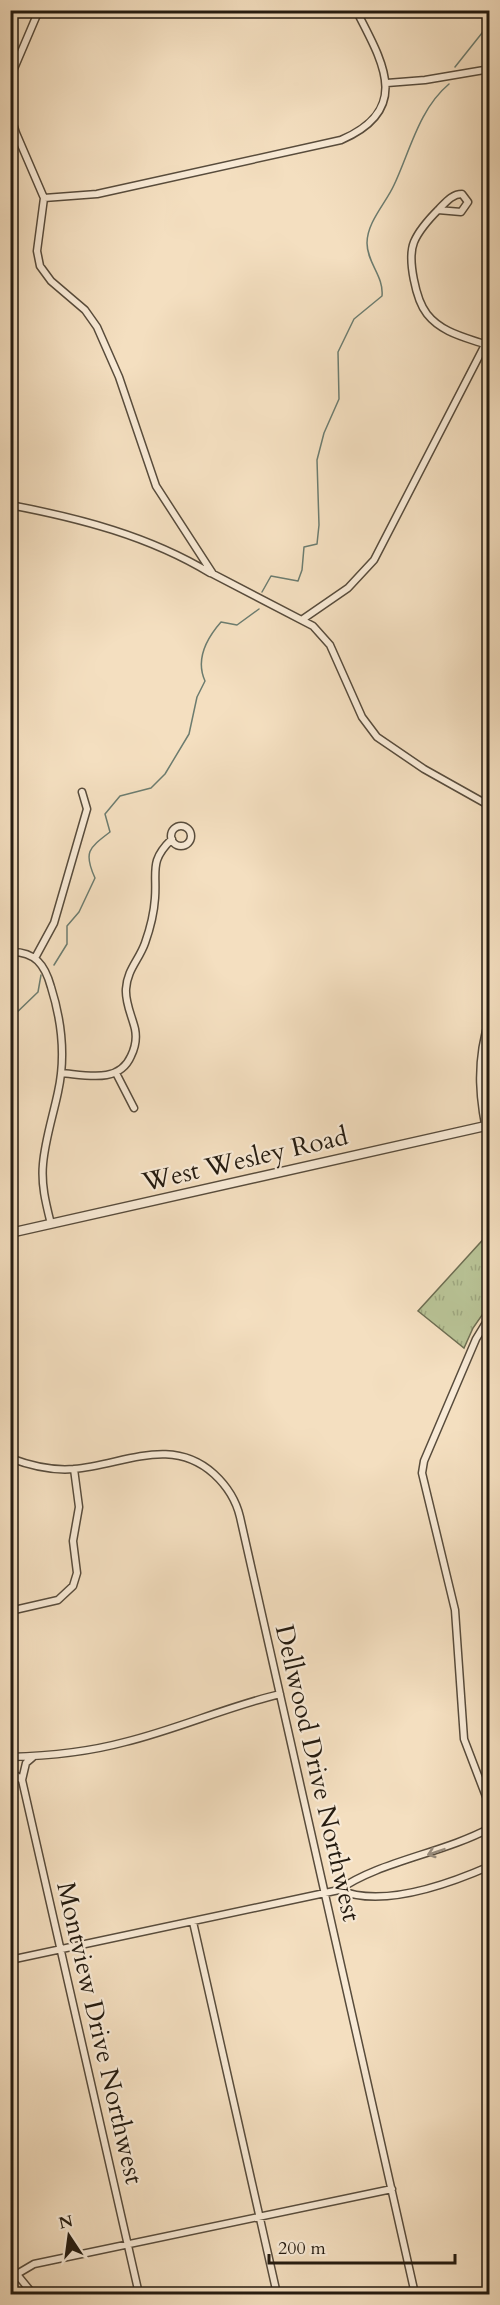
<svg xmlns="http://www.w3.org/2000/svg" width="500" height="2305" font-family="Cardo,serif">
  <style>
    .park { fill: url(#park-tufts); stroke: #6e6e52; stroke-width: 1.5 }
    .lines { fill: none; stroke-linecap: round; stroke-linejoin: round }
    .stream { stroke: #6c7c6f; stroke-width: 1.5 }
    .minor-casing { stroke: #584c3c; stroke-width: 9 }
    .tertiary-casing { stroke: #584c3c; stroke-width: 11 }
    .minor { stroke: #f8ead6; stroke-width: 6 }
    .tertiary { stroke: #f8ead6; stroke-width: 8 }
    .oneway { stroke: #998d7d }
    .labels { text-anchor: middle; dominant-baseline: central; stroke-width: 4.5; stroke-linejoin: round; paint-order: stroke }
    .street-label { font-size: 26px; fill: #241b10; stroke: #f8ead6 }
  </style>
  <defs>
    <pattern id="park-tufts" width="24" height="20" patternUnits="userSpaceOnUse" patternTransform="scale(1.5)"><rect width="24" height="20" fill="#b8c295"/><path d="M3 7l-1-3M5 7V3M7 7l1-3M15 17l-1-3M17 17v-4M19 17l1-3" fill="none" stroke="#9ea67f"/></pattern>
  </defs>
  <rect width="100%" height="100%" fill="#f4dfc0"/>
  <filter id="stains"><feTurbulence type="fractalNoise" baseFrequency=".00333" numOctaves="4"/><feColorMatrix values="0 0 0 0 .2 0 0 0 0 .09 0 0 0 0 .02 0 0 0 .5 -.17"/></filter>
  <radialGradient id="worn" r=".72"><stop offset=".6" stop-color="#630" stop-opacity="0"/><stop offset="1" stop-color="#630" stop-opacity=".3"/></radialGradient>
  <path class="park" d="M489,1233V1305L473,1328L464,1348L418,1311Z"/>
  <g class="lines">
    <path class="stream" d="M455,67L482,33L490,20
      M262,592L271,576L298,581L302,570L304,547L317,544L319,525L317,460L324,433L339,399L338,352L354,319L382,296C384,276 367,263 367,243C367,222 386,203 394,185C410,151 419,109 449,84
      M54,965L67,944V926L79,912L95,878C83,852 89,848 110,832L105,814L120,796L151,788L165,774L189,734L197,697L205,681C195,659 207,638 221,622L237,625L259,609
      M10,1019L38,992L41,975"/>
    <defs>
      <path id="minor" d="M10,78L39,10
        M387,83L425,80L490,69
        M10,114L16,133L44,198L37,251L40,266L51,281L85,310L97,327L119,377L156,486L213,574L313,626L330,645L362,717L377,737L424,769L490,806
        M44,198L97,194L341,140C413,109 382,61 356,10
        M438,210L461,212L468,202L462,194C452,194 446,202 439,209C430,218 419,230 414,242C407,259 416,300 427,314C441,332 464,337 484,344
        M10,505C79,518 149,536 210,573
        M303,619L348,588L374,560L490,335
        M171 836a10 10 0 1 1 20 0a10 10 0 1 1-20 0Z
        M10,952C35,951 45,965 51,987C62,1022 66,1056 58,1092C53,1116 45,1140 43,1164C41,1185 46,1204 51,1224
        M35,958L54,923L87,809L82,792
        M490,1017C475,1063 479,1102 490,1148
        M61,1073C86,1075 119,1084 131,1056C135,1048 137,1039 135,1029C132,1016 125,1003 126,989C127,970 139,960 145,943C150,929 154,913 155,898C157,871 149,861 172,839
        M116,1073L134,1108
        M490,1316L476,1339L424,1461L422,1473L455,1610L464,1739L490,1807
        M10,1458C31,1466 51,1471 74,1469C123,1465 171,1435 214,1474C227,1486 236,1500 240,1517L415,2294
        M10,1611L58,1600L73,1586L77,1573L73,1541L79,1507L74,1469
        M10,1757C49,1756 88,1752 125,1742C178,1729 226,1707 280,1694
        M33,1757L26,1763L22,1780L139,2294
        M10,1771L22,1780
        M339,1890C382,1908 449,1884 490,1866
        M193,1922L277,2294
        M10,1960L339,1890C377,1862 444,1853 490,1828
        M10,2266L33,2294
        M17,2274L34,2264L392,2189"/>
      <path id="tertiary" d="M10,1233L490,1125"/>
    </defs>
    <use href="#minor" class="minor-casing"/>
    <use href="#tertiary" class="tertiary-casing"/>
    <use href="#minor" class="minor"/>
    <use href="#tertiary" class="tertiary"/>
  </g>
  <defs><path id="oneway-shaft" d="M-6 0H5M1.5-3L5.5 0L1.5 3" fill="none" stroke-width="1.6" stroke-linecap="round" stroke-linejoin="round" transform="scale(1.5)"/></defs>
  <use class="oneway" href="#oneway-shaft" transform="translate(436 1852) rotate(161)"/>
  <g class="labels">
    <g class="street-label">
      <text transform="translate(245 1159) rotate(-13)">West Wesley Road</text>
      <text transform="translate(318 1773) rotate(77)">Dellwood Drive Northwest</text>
      <text transform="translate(100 2033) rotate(77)">Montview Drive Northwest</text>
    </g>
  </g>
  <rect width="500" height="2305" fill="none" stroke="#f4dfc0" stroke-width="36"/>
  <rect x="12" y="12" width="476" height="2281" fill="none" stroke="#241b10" stroke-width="3"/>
  <rect x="18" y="18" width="464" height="2269" fill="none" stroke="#241b10" stroke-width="1.5"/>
  <g transform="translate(69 2236) rotate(347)" stroke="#f8ead6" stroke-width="4.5" paint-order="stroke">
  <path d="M0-4.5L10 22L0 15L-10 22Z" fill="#241b10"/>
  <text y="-9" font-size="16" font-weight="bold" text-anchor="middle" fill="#241b10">N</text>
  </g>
  <path d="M269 2254v9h186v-9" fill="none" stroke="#241b10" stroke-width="3"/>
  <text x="278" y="2254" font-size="18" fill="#241b10" stroke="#f8ead6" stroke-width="4.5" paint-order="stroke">200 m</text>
  <rect width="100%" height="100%" filter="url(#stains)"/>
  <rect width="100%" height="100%" fill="url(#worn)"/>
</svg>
